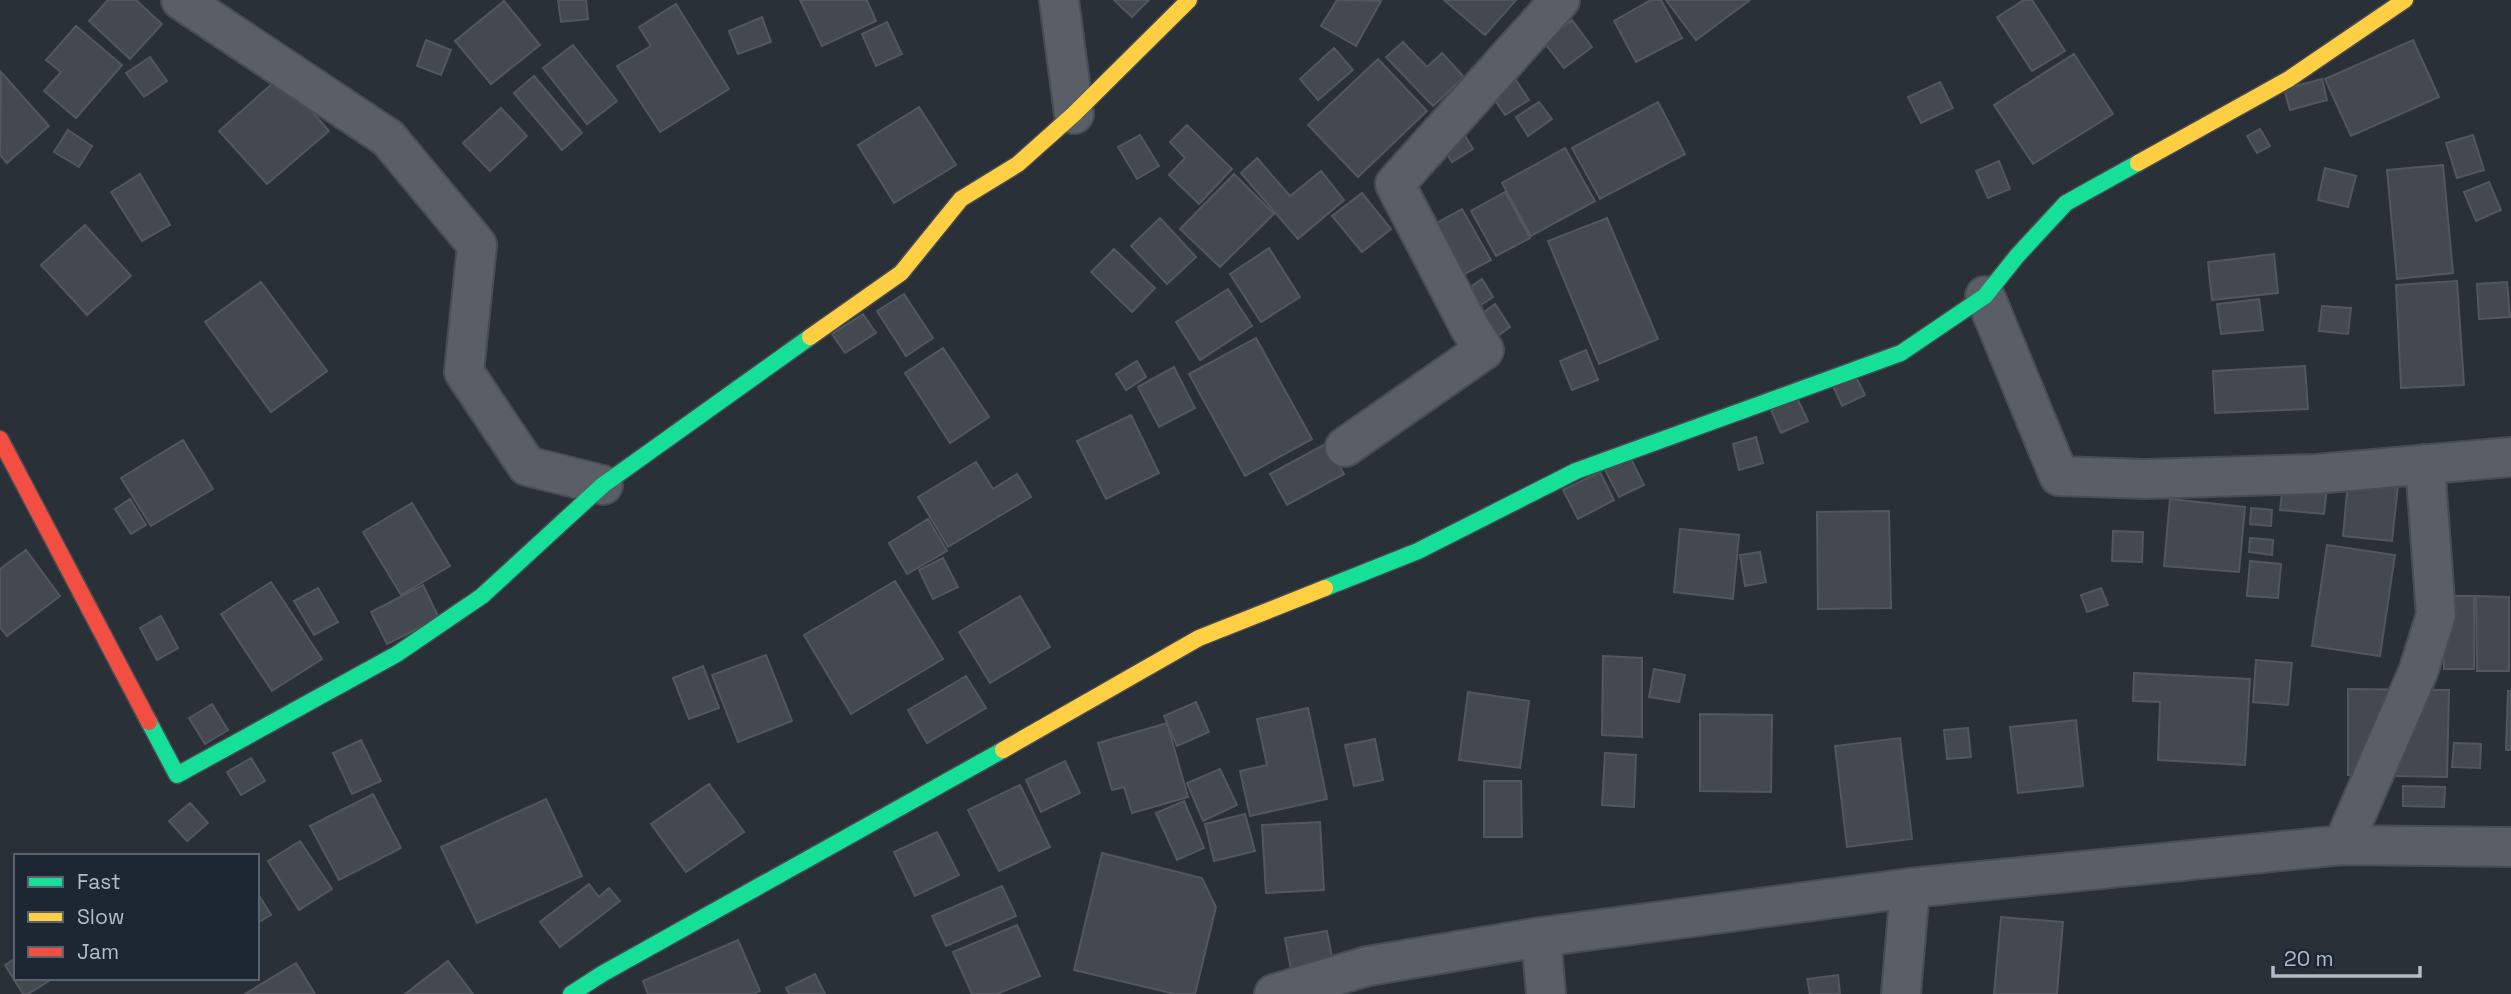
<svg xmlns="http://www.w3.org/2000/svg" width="2511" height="994" font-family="'Space Grotesk',sans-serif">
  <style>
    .building { fill: #444950; stroke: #52575f; stroke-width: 2 }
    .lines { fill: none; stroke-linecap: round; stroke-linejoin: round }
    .street-casing { stroke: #484c53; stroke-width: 42 }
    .fast-casing { stroke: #484c53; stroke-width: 19 }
    .slow-casing { stroke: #484c53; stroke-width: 19 }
    .jam-casing { stroke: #484c53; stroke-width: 19 }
    .street { stroke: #5a5e66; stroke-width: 38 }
    .fast { stroke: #16e098; stroke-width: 16 }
    .slow { stroke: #ffcf43; stroke-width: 16 }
    .jam { stroke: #f24e42; stroke-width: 16 }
  </style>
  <rect width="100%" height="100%" fill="#2a3038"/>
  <path class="building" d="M108,0H136L162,24L130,59L89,21Z
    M558,0H586L588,19L561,22Z
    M800,0H867L876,21L822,46Z
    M1114,0H1149L1132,17Z
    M1337,0L1381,1L1356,46L1321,26Z
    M1444,0H1516L1485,35Z
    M1651,0H1661L1682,38L1636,62L1614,21Z
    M1666,0H1750L1696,40Z
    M2024,0H2032L2065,51L2032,71L1997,17Z
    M504,1L540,45L491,84L455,41Z
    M676,4L729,89L660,132L617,66L651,46L639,27Z
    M762,17L771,42L738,54L729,31Z
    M1572,20L1592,47L1564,68L1543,41Z
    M887,22L902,54L876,66L862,34Z
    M76,26L122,65L76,118L44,91L61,72L46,60Z
    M426,40L451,50L441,75L417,66Z
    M2413,40L2439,97L2351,136L2325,79Z
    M1403,42L1427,67L1442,53L1464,77L1433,106L1386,57Z
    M573,45L617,101L587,124L543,68Z
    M1334,48L1353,70L1318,100L1300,79Z
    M2074,54L2113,114L2033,164L1994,105Z
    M150,57L167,81L144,97L126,73Z
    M1378,59L1427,111L1358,177L1308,125Z
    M1,72L49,126L7,163L0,155Z
    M281,76L329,131L267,184L219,131Z
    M534,76L582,133L562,150L514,93Z
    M1514,77L1529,100L1505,115L1490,93Z
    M2322,79L2327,100L2290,110L2284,89Z
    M1940,82L1953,108L1921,123L1908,97Z
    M1539,102L1552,119L1528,136L1516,117Z
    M1658,102L1685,154L1600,199L1572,148Z
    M919,107L956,165L894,203L858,145Z
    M501,108L527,136L490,171L463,143Z
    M1187,125L1232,169L1199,204L1169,175L1185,158L1170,142Z
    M2260,129L2270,146L2257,153L2247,136Z
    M68,130L92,146L79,167L54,152Z
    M1462,131L1473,149L1452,162L1441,144Z
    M1140,135L1159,166L1137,179L1118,147Z
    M2473,135L2484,170L2457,178L2446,143Z
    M1565,148L1595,201L1531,236L1502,183Z
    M1257,158L1290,196L1321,171L1344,200L1298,239L1241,173Z
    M1999,161L2010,189L1988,198L1976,171Z
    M2443,165L2453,273L2397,279L2387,170Z
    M2325,168L2356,176L2348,207L2318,200Z
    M140,174L170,225L142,241L111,192Z
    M1234,174L1274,214L1220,267L1180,229Z
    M2489,182L2501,210L2476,221L2464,192Z
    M1505,192L1530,238L1496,256L1471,211Z
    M1362,193L1391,229L1362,252L1332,216Z
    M1462,209L1491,260L1461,276L1433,225Z
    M1160,218L1196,257L1167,284L1131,246Z
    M1607,218L1658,339L1599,364L1548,241Z
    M85,225L131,276L87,315L41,265Z
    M1269,248L1300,297L1261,322L1230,274Z
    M1114,249L1155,288L1132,312L1091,272Z
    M2274,254L2278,293L2212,300L2208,262Z
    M1482,279L1493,297L1473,310L1462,293Z
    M2457,281L2464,385L2401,388L2396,285Z
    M261,282L327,371L271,412L205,322Z
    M2507,282L2510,317L2479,319L2477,284Z
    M1228,289L1252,326L1200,360L1176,322Z
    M904,294L933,338L906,356L877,311Z
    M2259,299L2263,330L2221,334L2217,304Z
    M1495,304L1510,327L1492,340L1476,318Z
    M2322,306L2351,308L2348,334L2319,331Z
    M863,314L876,333L845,353L832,334Z
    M1256,338L1312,439L1245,476L1189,374Z
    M943,348L989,417L950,443L905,373Z
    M1586,350L1598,380L1572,390L1560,361Z
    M1137,361L1146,377L1126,390L1116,374Z
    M2305,366L2308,409L2215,413L2213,371Z
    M1174,367L1195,408L1159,427L1138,387Z
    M1854,373L1865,395L1842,406L1832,384Z
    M1797,398L1808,421L1781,433L1771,410Z
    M1131,415L1159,473L1106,499L1077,441Z
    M1756,437L1763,463L1739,470L1733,444Z
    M183,440L213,489L151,526L121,478Z
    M1327,443L1344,474L1287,505L1270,474Z
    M1630,457L1644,485L1619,497L1605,470Z
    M976,462L993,489L1017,474L1031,497L948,547L918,497Z
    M1600,472L1614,500L1578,519L1563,490Z
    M2348,481L2398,486L2392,541L2343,536Z
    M2283,483L2327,487L2324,514L2280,510Z
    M130,499L146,525L131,534L115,509Z
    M2170,499L2245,507L2239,572L2164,566Z
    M412,503L450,566L401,595L363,532Z
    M2251,508L2272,510L2271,526L2250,524Z
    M1889,511L1891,608L1818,609L1817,512Z
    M928,519L947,551L907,574L889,543Z
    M1680,529L1739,535L1733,599L1674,592Z
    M2113,531L2143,532L2142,562L2112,561Z
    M2250,538L2273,540L2272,555L2249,552Z
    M2327,545L2395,555L2380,656L2312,646Z
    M26,550L60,596L7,636L0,627V569Z
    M1760,552L1766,582L1745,586L1740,555Z
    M943,558L958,587L933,599L919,570Z
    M2250,561L2281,564L2278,598L2247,596Z
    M895,581L943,659L851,714L804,635Z
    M271,582L322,659L272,691L221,614Z
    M423,585L439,618L387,644L371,612Z
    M318,588L338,622L314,635L294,601Z
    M2101,588L2108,605L2087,612L2081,595Z
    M1020,596L1050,647L990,683L959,632Z
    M2444,596H2474V669H2444Z
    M2476,596L2509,597V671H2477Z
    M161,616L178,648L157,660L140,628Z
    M766,655L792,721L738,742L712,675Z
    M1603,656L1642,658V737L1602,735Z
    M2256,660L2292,663L2288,705L2253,702Z
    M703,666L719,708L689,719L673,678Z
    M1654,669L1685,675L1679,702L1649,697Z
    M2134,673L2250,679L2245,765L2158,760L2160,702L2133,701Z
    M966,676L986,708L927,743L908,710Z
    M2348,689L2449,690L2447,777L2348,775Z
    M2508,691H2511V750H2506Z
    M1468,692L1529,701L1520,768L1459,760Z
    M1196,702L1209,732L1177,746L1164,716Z
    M212,704L228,730L205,744L189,718Z
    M1308,708L1327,799L1250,816L1240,771L1267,765L1257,719Z
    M1700,714L1772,715L1771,792L1700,791Z
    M2076,720L2083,786L2018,793L2010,727Z
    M1167,723L1188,797L1132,813L1124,787L1112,790L1098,743Z
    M1968,728L1971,757L1947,759L1944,730Z
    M1900,738L1912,839L1847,847L1835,746Z
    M1375,739L1383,780L1354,786L1345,745Z
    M361,740L381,781L352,794L333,753Z
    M2454,743L2481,744L2480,768L2452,767Z
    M1605,753L1636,755L1634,807L1602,805Z
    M251,758L265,781L241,795L227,772Z
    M1065,761L1080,793L1041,812L1026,780Z
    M1220,769L1237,805L1203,821L1187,783Z
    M1484,781H1521L1522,837H1484Z
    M709,784L744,832L686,872L651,824Z
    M1020,785L1050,847L999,871L968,810Z
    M2403,786L2445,787L2444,807L2403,806Z
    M373,794L401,848L339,880L310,826Z
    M546,799L582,876L477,923L441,847Z
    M1184,801L1204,848L1177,860L1156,813Z
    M190,803L208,823L187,841L169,821Z
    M1245,814L1255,851L1214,861L1205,824Z
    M1320,822L1324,890L1266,893L1262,825Z
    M937,832L959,875L915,896L894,852Z
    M300,841L332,889L299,910L268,861Z
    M1102,853L1202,878L1216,907L1195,994H1175L1074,970Z
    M589,884L599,897L609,888L620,901L560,947L540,922Z
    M1002,886L1016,916L946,946L932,916Z
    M257,892L271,915L257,923Z
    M2001,917L2063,922L2057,994H1994Z
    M1017,925L1040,976L997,994H972L953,952Z
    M1327,931L1334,968L1292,975L1285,938Z
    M738,940L760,991L753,994H648L643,981Z
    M16,958V978H47L49,981L28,994H23L5,965Z
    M448,961L473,994H405Z
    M296,963L315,994H245Z
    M815,974L825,994H789L786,988Z
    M1838,975L1840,994H1810L1807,979Z"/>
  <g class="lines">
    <defs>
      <path id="street" d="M181,0L388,138L477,245L464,372L527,466L603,485
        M1059,0L1074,114
        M1985,296L2059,476L2145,479L2316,474L2511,457
        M1345,447L1484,350L1470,328L1395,184L1560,0
        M2343,845L2511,847
        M1541,937L1546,994
        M1274,994L1368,966L1541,937L1910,888L2343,845L2418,672L2436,615L2425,464
        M1901,994L1910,888"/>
      <path id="fast" d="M1325,588L1418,551L1576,471L1901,353L1985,296L2017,256L2066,203L2138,163
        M149,722L177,775L397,654L482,596L603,485L810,337
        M571,994L602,974L1003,750"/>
      <path id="slow" d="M2138,163L2289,79L2405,0
        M810,337L901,273L961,199L1018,164L1074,114L1189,0
        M1003,750L1199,638L1325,588"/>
      <path id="jam" d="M0,439L149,722"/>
    </defs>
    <use href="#street" class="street-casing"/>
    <use href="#fast" class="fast-casing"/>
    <use href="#slow" class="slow-casing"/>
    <use href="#jam" class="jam-casing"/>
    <use href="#street" class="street"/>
    <use href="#fast" class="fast"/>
    <use href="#slow" class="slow"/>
    <use href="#jam" class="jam"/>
  </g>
  <rect x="14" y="854" width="245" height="126" fill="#1d2633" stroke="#59626f" stroke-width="2"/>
  <rect x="28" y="877" width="35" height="10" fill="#16e098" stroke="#59626f" stroke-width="2"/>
  <text x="77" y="889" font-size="21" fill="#b4bcc9">Fast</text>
  <rect x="28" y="912" width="35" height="10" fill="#ffcf43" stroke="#59626f" stroke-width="2"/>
  <text x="77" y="924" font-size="21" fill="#b4bcc9">Slow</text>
  <rect x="28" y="947" width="35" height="10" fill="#f24e42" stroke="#59626f" stroke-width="2"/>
  <text x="77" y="959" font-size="21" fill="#b4bcc9">Jam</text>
  <path d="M2273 966v10h147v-10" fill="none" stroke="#b4bcc9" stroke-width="3.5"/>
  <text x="2284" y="966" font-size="21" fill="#b4bcc9" stroke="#1d2633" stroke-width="5" paint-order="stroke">20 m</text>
</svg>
